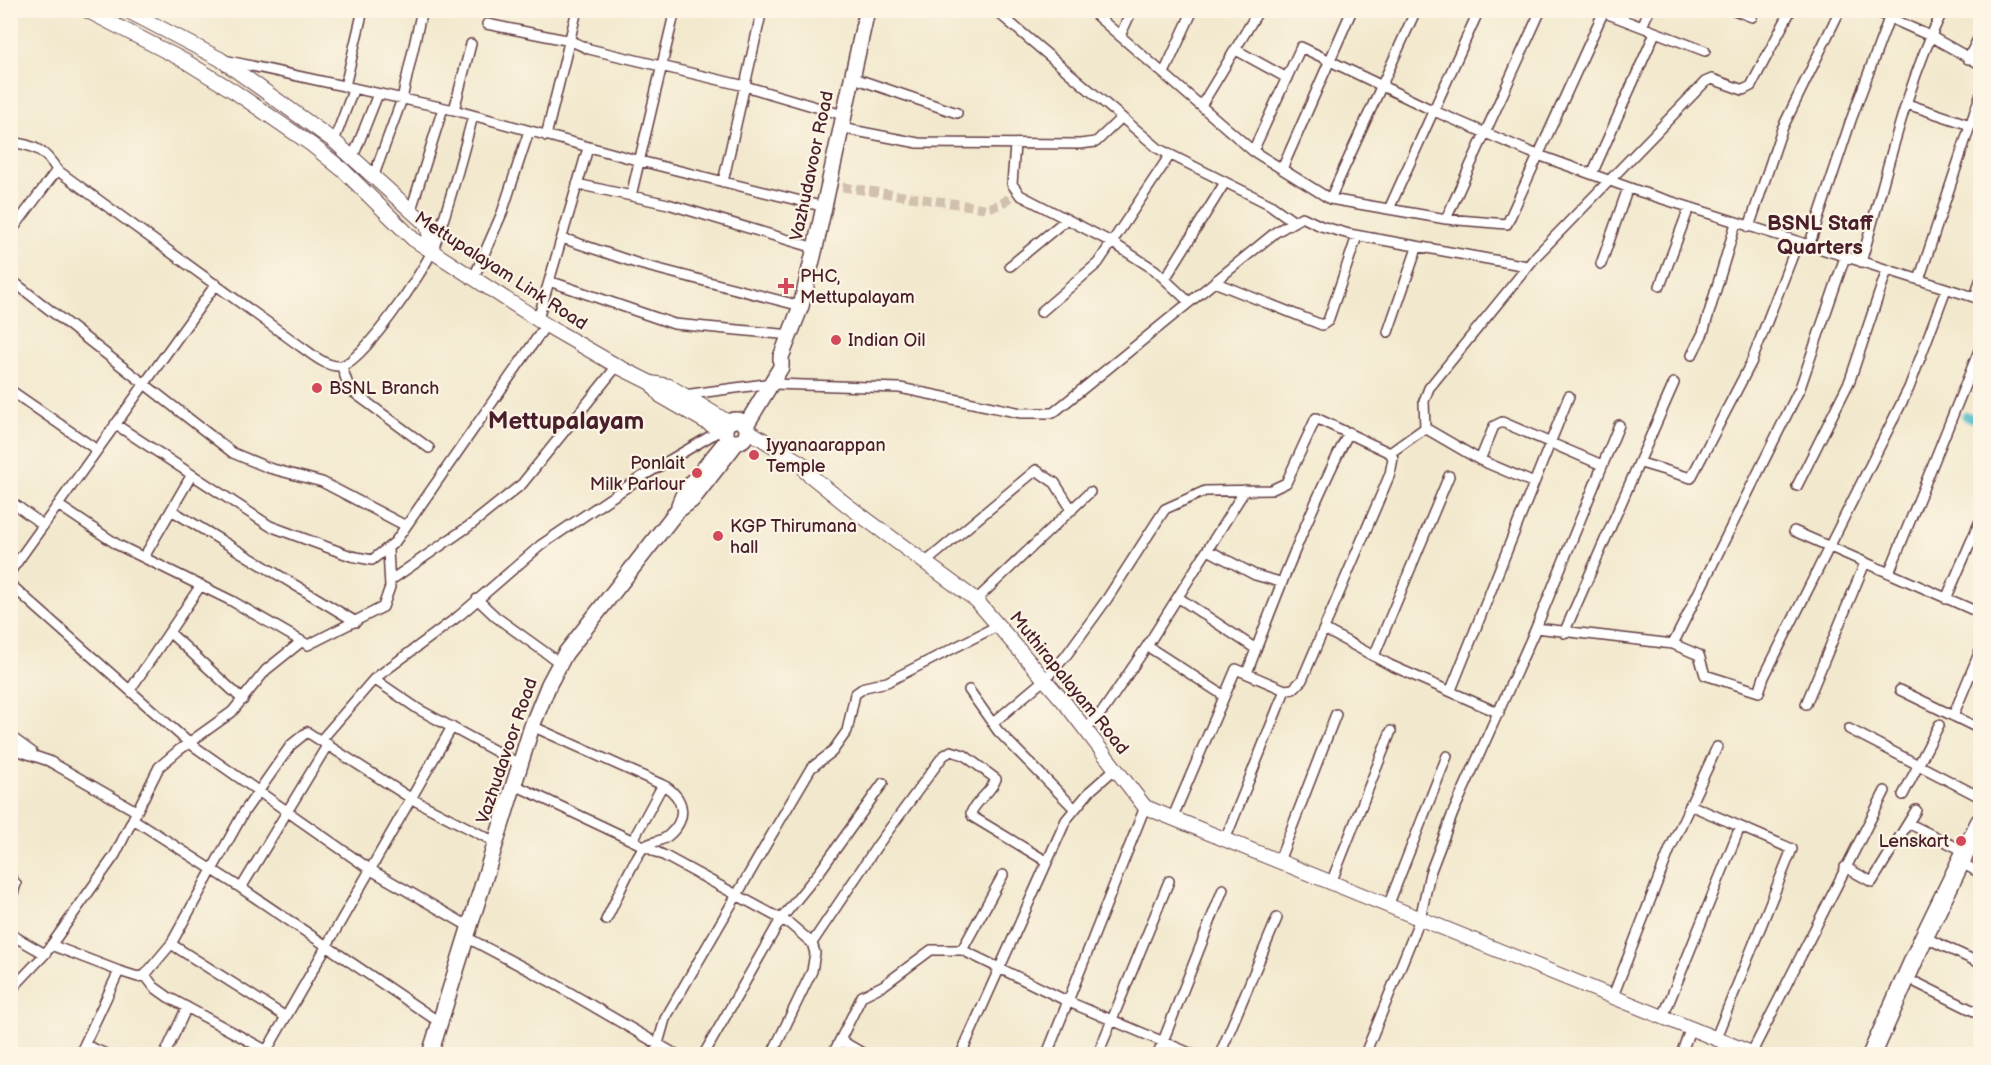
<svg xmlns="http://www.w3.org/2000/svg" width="1991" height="1065" font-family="'Balsamiq Sans',sans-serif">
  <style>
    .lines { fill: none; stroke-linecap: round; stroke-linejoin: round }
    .canal { stroke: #4cbac6; stroke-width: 9 }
    .street-tunnel { stroke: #d0c0ad; stroke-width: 9; stroke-dasharray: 9 4.5; stroke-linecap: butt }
    .street-casing { stroke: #633d43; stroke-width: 12 }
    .secondary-casing { stroke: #633d43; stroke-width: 16 }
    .primary-casing { stroke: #633d43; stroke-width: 18 }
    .highway-casing { stroke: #633d43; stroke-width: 21 }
    .street { stroke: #fff; stroke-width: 9 }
    .secondary { stroke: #fff; stroke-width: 14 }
    .primary { stroke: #fff; stroke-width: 15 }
    .highway { stroke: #fff; stroke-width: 18 }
    .poi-dot { fill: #d1495b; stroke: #fcf5e5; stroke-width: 2 }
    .labels { text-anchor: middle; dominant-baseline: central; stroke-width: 4.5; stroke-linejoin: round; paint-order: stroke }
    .street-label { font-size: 18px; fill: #4a1f2b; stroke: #fcf5e5 }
    .poi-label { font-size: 18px; fill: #4a1f2b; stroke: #fcf5e5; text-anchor: start }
    .quarter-label { font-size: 21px; font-weight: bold; fill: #4a1f2b; stroke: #fcf5e5 }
    .district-label { font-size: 24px; font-weight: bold; fill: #4a1f2b; stroke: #fcf5e5 }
  </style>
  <rect width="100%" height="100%" fill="#fcf5e5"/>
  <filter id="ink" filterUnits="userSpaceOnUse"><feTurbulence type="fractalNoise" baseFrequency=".0167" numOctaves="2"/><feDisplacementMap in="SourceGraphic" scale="12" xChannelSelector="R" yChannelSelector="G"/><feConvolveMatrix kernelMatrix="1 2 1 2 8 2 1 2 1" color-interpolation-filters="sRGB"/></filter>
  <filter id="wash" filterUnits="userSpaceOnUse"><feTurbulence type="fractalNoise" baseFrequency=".008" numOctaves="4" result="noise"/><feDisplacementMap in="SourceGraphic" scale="24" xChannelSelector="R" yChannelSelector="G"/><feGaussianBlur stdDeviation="1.35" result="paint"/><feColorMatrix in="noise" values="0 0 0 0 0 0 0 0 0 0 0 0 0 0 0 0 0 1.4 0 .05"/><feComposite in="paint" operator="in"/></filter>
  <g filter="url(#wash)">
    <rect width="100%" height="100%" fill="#f2e8cd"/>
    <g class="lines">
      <path class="canal" d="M1966,416L1980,421"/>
    </g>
  </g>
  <g filter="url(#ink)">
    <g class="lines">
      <path class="street-tunnel" d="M829,185L985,208C1000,206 1007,202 1015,190"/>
      <defs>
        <path id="street" d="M995,10L1159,149L1269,204L1293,221
          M1090,10L1253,151L1330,199L1446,219L1507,224L1603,13
          M1734,10L1752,17
          M1872,10L1930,36L1980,64
          M1600,11L1705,51
          M487,24L571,41L589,49L745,86L843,115
          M1642,27L1649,10
          M1120,36L1132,10
          M1236,50L1287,78
          M1968,59L1980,35
          M224,60L454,110L640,161L825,207
          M1164,73L1193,10
          M851,77L957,113
          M345,86L363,10
          M1907,104L1970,125
          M1201,106L1259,10
          M454,110L471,44
          M841,128L918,143L1080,144L1096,142L1121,118
          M546,136L577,10
          M334,141L354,88
          M10,142C34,145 45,150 57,170L300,346C312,354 326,367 340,366C361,365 426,268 434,247C450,204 461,160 473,116
          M1015,145L1012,184L1020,195L1113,243L1155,270L1189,302
          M1253,151L1301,47L1434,111L1530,152L1641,192L1980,299
          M353,157L378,94
          M1282,169L1352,10
          M1592,174L1655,33
          M374,175L402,99L422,10
          M723,182L762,10
          M577,184L668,204L815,248
          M631,196L675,10
          M1330,199L1416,10
          M1389,209L1479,10
          M411,210L443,108
          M1446,219L1541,10
          M1749,227L1782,129L1840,10
          M10,233L57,170
          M562,238L639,264L801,306
          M1809,246L1851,120L1892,10
          M1861,262C1886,179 1904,89 1943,10
          M1601,264L1628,188
          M1010,266L1067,219
          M474,277L502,213L529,131
          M10,279L233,453L269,468L322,482L406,526
          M1165,279L1224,184
          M1919,280L1980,96
          M549,281L674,324L791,335
          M1214,282L1322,325L1328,321L1357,236
          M1660,286L1689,208
          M1975,298L1980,281
          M1041,312L1098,263L1170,155
          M538,319L588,148
          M1388,332L1417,248
          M1692,355L1703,333L1736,223
          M342,367L347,382L353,392L429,448
          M773,384L900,388L1021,413H1053L1276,232L1302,217L1321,226L1349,234L1527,266
          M10,390L97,450
          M684,395L765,384
          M115,424L270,526L351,556L372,560L395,542L546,325
          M1425,428L1424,401L1429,388L1537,255L1705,82L1712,79L1743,90L1751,86L1791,10
          M1425,428L1480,460L1534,483
          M1390,453L1425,428
          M1480,460L1494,426L1502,422L1602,465
          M1641,463L1691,478L1751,363L1798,242
          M1797,486L1850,380L1887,270
          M10,501L43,525
          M58,505L118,545L232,601L308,645L383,607L390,587L388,550
          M171,510L356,622
          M1794,531L1980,613
          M1208,550L1255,575L1280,582
          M144,557L191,476
          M926,562L1036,470L1055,483L1072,510
          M10,572L216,284
          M1889,573L1980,348
          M391,580L472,524L522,484L617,366
          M10,584L188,742L371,870L470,927
          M1179,598L1256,649
          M477,599L496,617L560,663
          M1946,599L1980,521
          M976,600L1090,492
          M1536,628L1673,644L1699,655L1705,675L1759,692L1764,677L1909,388L1946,289
          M1324,629L1390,665L1499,713
          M169,632L243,700
          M1564,633L1674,383
          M1673,644L1800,388L1845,257
          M1147,646L1223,695
          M1374,656L1449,476
          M1247,673C1278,591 1309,511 1349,432
          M374,679L418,709L521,765
          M130,690L201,585
          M969,690L998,731L1074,808
          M1451,690L1569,396
          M1900,690L1980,729
          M1806,704L1865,563
          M1953,716L1980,651
          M993,723L1045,679L1065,657L1107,599L1165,509L1205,491L1271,490L1286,483L1316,418L1390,453L1393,458L1390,474L1302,680L1293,689L1285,690L1236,669L1172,819
          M532,726L665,786C685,799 688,819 668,836C661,842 648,842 643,848C628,869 618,897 606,920
          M1086,729L1105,708L1147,646L1245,490
          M1849,729L1980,797
          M10,736L32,752
          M322,739L374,679L460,615L541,545L643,476L719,431
          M10,748L49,761L136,811
          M515,785L665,856L790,924L812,943L815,953L812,971L772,1054
          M1903,795L1939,725
          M1690,805L1792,849L1715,1040
          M133,819L241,888L439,1022
          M1910,824L1966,852
          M633,840L660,790
          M1225,840L1285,690
          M1279,861L1336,714
          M1960,862L1980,873
          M1845,867L1872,882L1916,810
          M10,876L16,884L10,903
          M1331,883L1391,731
          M241,888L328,744
          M1388,906L1447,756
          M10,934L45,954
          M466,937L555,984L675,1054
          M1924,937L1980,963
          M812,943L877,846L943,756L951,751L964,755L996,779C991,793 976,800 971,813L973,817L1046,861
          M171,944L286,1017
          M51,945L119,971L138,977L145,975L171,944L244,812L291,745L307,732L412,799L497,843
          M962,950L1003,875
          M145,975L154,987L168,997L273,1054
          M1917,983L1980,1014
          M10,991L45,954L115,855L159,767L179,750L232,712L266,670L301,642
          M1613,996L1670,849L1717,747
          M1663,1017L1740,827
          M840,1040L864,1054
          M85,1045L106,1054
          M267,1050L452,727
          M80,1054L119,971
          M165,1054L187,1007
          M655,1054L665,1019L775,829L811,768L832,752L847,731L855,694L865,687L887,682L999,625
          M704,1054L781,919L820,871L883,783
          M833,1054L862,996L884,985L931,950H962L1069,1002L1192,1054
          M961,1054L1066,820L1090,791L1116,768
          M1047,1054L1145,807
          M1098,1054L1169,881
          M1158,1054L1223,889
          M1220,1054L1277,918
          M1365,1054L1420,919L1430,873L1453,813L1536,628L1619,425
          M1681,1054L1690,1030
          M1751,1054L1885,791"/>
        <path id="secondary" d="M86,10L185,61L235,92L312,145L344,171L413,239L546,325L617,366L651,383L669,386L728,422
          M126,10L220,59L334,141L427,225L433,250
          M651,383L661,396L725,433
          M747,430L803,464L806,472L847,505L976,600L1065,703L1145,807L1754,1054"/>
        <path id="primary" d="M725 431a11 11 0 1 1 22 0a11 11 0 1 1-22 0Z
          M746,425L781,367V357L801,306L815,248L867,10
          M679,505L684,493L728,439
          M430,1054L532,726L549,684L565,654L677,511L692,500L737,442"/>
        <path id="highway" d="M1872,1054L1924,937L1980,822"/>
      </defs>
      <use href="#street" class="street-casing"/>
      <use href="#secondary" class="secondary-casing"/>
      <use href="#primary" class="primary-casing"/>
      <use href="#highway" class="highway-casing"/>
      <use href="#street" class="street"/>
      <use href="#secondary" class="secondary"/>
      <use href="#primary" class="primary"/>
      <use href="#highway" class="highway"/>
    </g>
  </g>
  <g class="poi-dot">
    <path d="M783 277h6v6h6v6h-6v6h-6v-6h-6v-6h6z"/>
    <circle cx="836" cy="340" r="6"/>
    <circle cx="317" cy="388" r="6"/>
    <circle cx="754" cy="455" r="6"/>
    <circle cx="697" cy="473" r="6"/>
    <circle cx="718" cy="536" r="6"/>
    <circle cx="1961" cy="841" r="6"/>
  </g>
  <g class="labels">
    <g class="street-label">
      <text transform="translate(812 166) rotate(-78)">Vazhudavoor Road</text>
      <text transform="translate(501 271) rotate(33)">Mettupalayam Link Road</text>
      <text transform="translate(1069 683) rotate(51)">Muthirapalayam Road</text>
      <text transform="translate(507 751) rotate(-71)">Vazhudavoor Road</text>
    </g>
    <g class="poi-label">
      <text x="800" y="276">PHC,<tspan x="800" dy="21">Mettupalayam</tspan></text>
      <text x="848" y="340">Indian Oil</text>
      <text x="329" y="388">BSNL Branch</text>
      <text x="766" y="445">Iyyanaarappan<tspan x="766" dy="21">Temple</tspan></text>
      <text x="685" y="463" text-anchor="end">Ponlait<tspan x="685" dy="21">Milk Parlour</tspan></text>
      <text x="730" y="526">KGP Thirumana<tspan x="730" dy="21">hall</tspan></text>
      <text x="1949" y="841" text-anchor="end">Lenskart</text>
    </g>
    <g class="quarter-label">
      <text x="1820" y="223">BSNL Staff<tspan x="1820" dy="24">Quarters</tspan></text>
    </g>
    <g class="district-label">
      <text x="566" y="421">Mettupalayam</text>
    </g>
  </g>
  <rect width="1991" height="1065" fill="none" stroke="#fcf5e5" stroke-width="36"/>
</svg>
